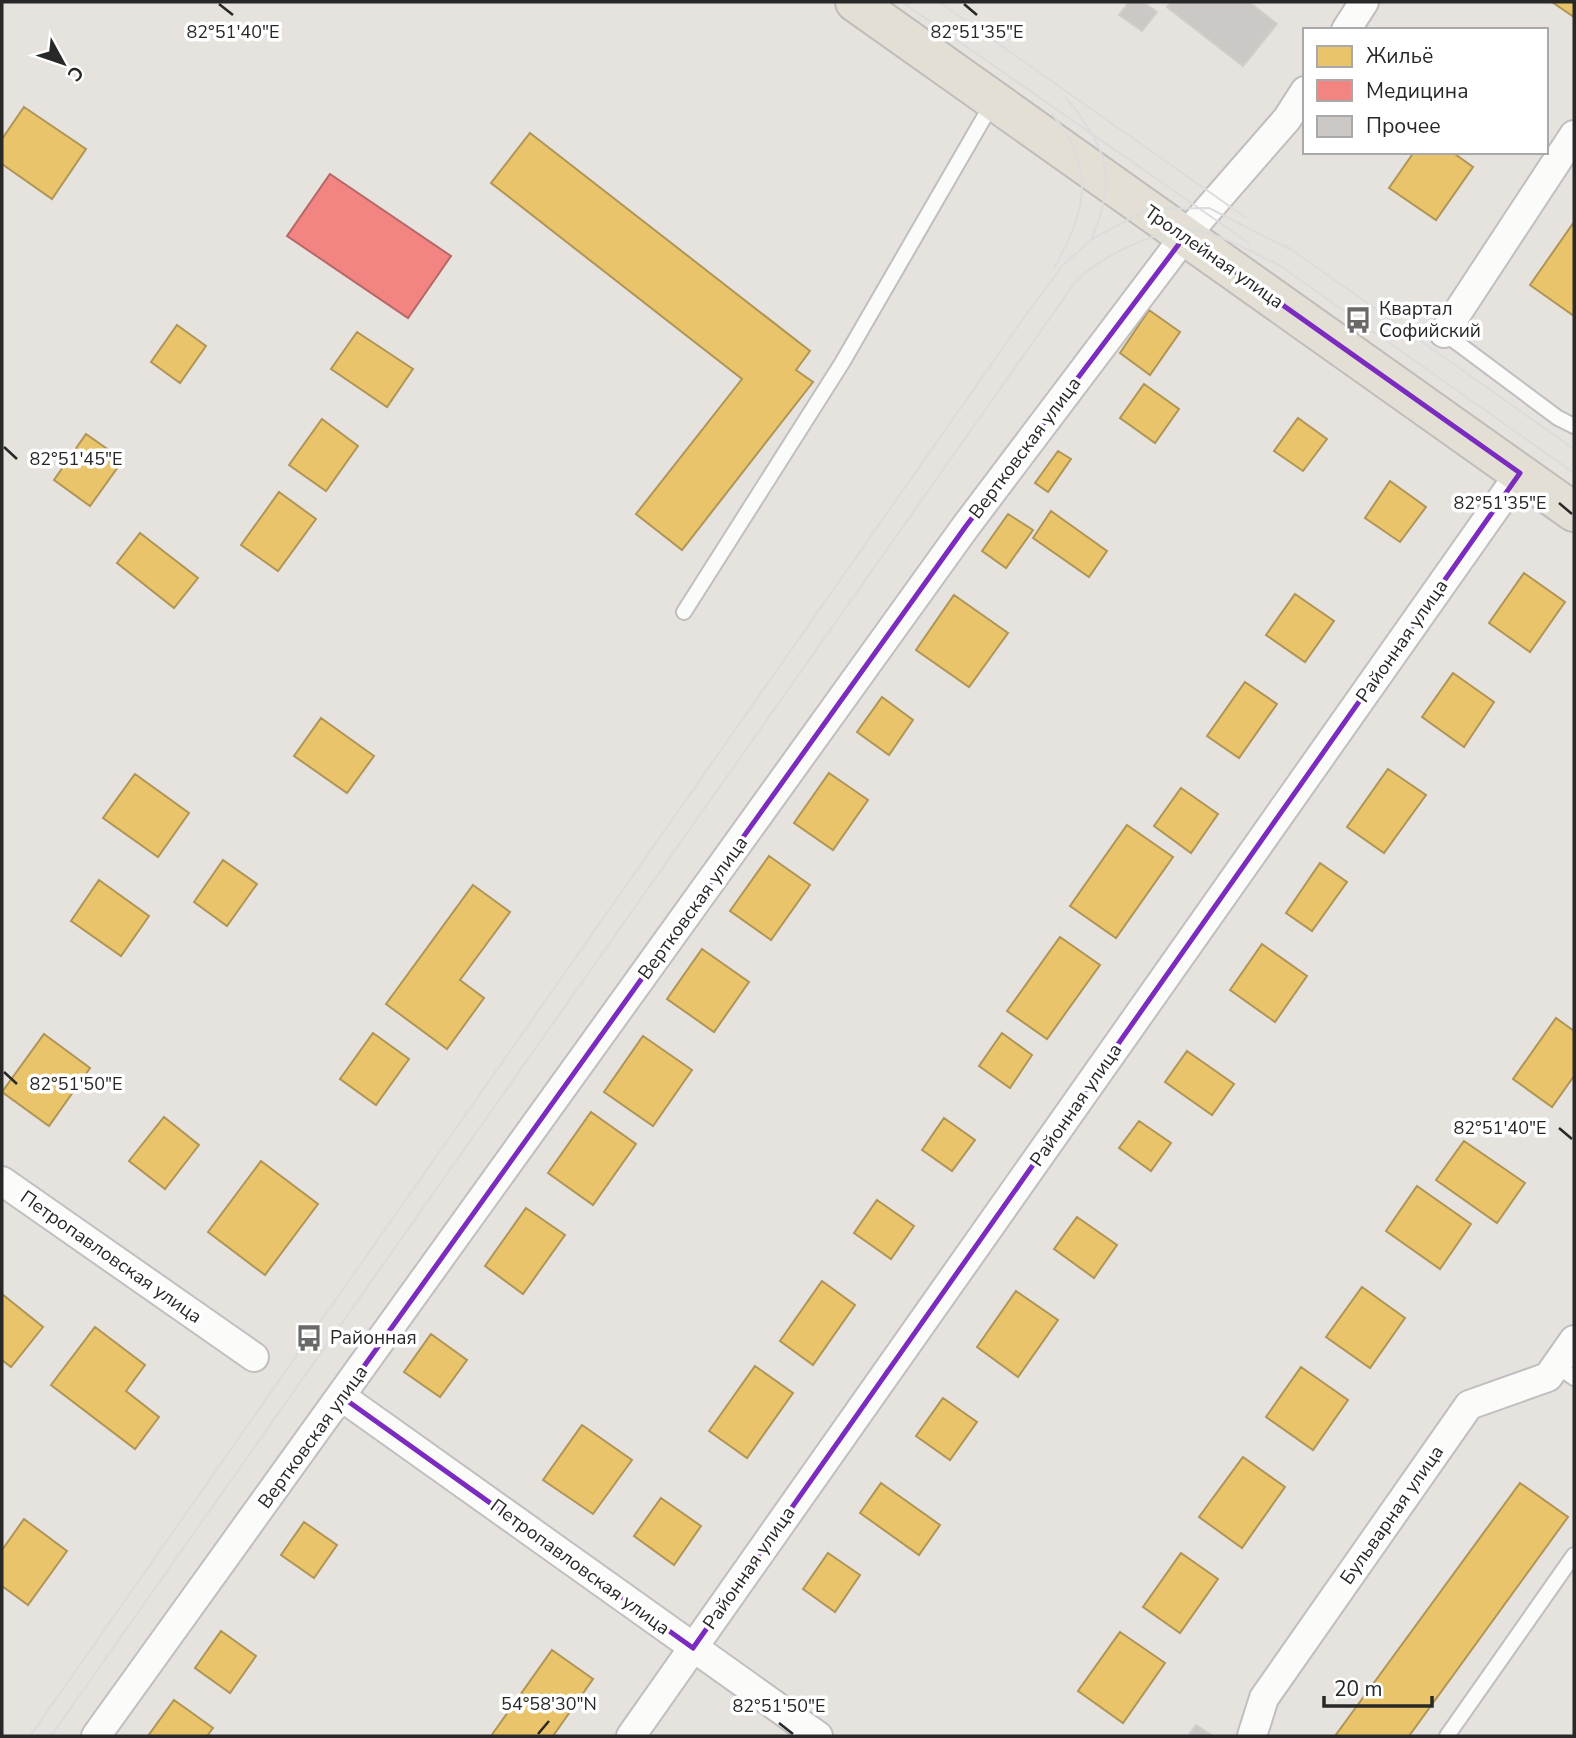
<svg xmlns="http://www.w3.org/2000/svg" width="1576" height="1738" font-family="'Nunito Sans',sans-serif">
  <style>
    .homes { fill: #e9c46a; stroke: #af9556; stroke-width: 2 }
    .health { fill: #f28482; stroke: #b56867; stroke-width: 2 }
    .building { fill: #cbc8c5; stroke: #d1ceca; stroke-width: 2 }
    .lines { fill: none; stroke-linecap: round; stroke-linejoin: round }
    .service-casing { stroke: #c0bebf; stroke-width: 18 }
    .minor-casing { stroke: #c0bebf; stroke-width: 32 }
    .primary-casing { stroke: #bfbdbc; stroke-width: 42 }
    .service { stroke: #fbfbfa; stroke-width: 14 }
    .minor { stroke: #fbfbfa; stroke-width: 28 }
    .primary { stroke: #e3dfd4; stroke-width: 38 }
    .tram { stroke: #dcdcdd; stroke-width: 2 }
    .marked { fill: none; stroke: #7b2cbf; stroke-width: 5; stroke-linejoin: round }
    .ticks { fill: none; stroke: #282828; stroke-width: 2.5 }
    .labels { text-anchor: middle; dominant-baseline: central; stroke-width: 7; stroke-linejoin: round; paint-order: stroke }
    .street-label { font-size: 19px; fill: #282828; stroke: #fff }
    .poi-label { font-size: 19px; fill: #282828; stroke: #fff; text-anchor: start }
    .ticks-label { font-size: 18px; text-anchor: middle; fill: #282828; stroke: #fff; stroke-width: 7; stroke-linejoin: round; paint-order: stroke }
  </style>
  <rect width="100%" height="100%" fill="#e6e2de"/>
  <path class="homes" d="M1552,2H1574V17Z
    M24,107L86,149L52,199L2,164V139Z
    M530,133L810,351L796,370L813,382L682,550L636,514L742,379L491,183Z
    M1414,152H1452L1473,167L1436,220L1389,188Z
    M1574,222V316L1530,285Z
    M1149,310L1180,332L1150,375L1120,353Z
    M177,325L206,346L180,383L151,362Z
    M357,332L413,369L387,407L331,369Z
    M1144,384L1179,409L1155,443L1120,418Z
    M1298,418L1327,439L1303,471L1274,451Z
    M322,419L358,446L326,491L289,465Z
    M86,434L123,460L90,506L54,480Z
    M1058,451L1071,459L1048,492L1035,483Z
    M1390,481L1426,507L1400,542L1365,518Z
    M279,492L316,519L278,571L241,545Z
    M1051,511L1107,551L1089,577L1033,538Z
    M1008,514L1033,530L1006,568L982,551Z
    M140,533L198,578L174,608L117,563Z
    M1524,573L1565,602L1530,652L1489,623Z
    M1295,594L1334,621L1305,662L1266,635Z
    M954,595L1008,633L969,687L916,650Z
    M1453,673L1494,702L1464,747L1422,717Z
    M1245,682L1277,704L1239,758L1207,736Z
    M882,697L913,720L889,755L857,732Z
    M321,718L374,756L347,793L294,756Z
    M1388,769L1426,795L1384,853L1347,827Z
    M829,773L868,800L833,850L794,823Z
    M135,774L189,813L158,857L103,818Z
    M1181,788L1218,814L1191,853L1154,826Z
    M1127,825L1173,857L1116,938L1070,906Z
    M769,856L810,885L771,940L730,911Z
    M223,860L257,884L227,926L194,902Z
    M1320,863L1347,882L1312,931L1286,913Z
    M99,880L149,916L121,956L71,921Z
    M473,885L510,912L460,980L484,998L447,1049L386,1004Z
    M1060,937L1100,965L1047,1039L1007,1011Z
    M1262,944L1307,976L1275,1022L1230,990Z
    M702,949L749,982L714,1032L667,999Z
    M1556,1018L1574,1031V1076L1552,1107L1513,1079Z
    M373,1033L409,1059L376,1105L340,1079Z
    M1002,1033L1032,1055L1010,1088L979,1066Z
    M44,1034L90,1068L49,1126L2,1092Z
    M643,1036L692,1070L653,1126L604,1092Z
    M1187,1051L1234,1084L1212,1115L1165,1082Z
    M591,1112L636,1144L593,1205L548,1173Z
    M164,1117L199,1145L165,1189L129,1161Z
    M944,1118L975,1140L952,1171L922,1150Z
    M1139,1121L1171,1143L1151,1171L1119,1148Z
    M1464,1141L1525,1183L1497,1223L1436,1180Z
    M261,1161L318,1204L265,1275L208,1232Z
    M1417,1186L1471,1224L1440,1269L1386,1231Z
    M877,1200L914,1226L891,1259L854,1233Z
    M526,1208L565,1235L523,1294L485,1266Z
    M1077,1217L1117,1245L1094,1278L1054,1249Z
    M822,1281L855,1305L813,1365L780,1341Z
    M1362,1287L1405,1318L1370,1368L1326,1337Z
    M1016,1291L1058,1320L1018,1377L977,1347Z
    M2,1294L43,1327L11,1367L2,1360Z
    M95,1327L145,1365L126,1391L159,1417L135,1449L51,1385Z
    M431,1334L467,1360L440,1397L404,1372Z
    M755,1366L793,1393L747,1458L709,1431Z
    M1301,1367L1348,1400L1313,1450L1266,1417Z
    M943,1398L977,1422L950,1460L916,1436Z
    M582,1425L632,1460L593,1514L543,1480Z
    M1243,1457L1285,1487L1242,1548L1199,1517Z
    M881,1483L940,1525L919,1555L860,1513Z
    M1520,1483L1568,1517L1409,1736H1335Z
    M661,1498L701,1526L674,1565L634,1536Z
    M24,1519L67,1551L28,1605L2,1586V1550Z
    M304,1522L337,1545L314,1578L281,1555Z
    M828,1553L860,1575L835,1612L803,1589Z
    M1181,1553L1218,1579L1180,1633L1143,1607Z
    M221,1631L256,1656L230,1693L195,1668Z
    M1120,1632L1165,1663L1123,1723L1078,1691Z
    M552,1650L593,1679L553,1736H491Z
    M174,1700L213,1728L207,1736H148Z"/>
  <path class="health" d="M330,174L451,256L408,318L287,236Z"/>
  <path class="building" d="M1129,2H1143L1157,12L1142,31L1119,15Z
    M1171,2H1249L1277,24L1243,66L1167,7Z
    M1196,1725L1213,1736H1188Z"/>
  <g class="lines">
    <defs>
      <path id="service" d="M1444,333L1558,418L1574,426
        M684,612L842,363L993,102
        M1556,1365L1574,1378
        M1447,1736L1574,1555"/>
      <path id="minor" d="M1346,30L1364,2
        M1444,333L1574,135
        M2,1181L254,1357
        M342,1397L818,1736
        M96,1736L966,526L1185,236L1287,119L1305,91
        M631,1736L1520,473
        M1252,1736L1264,1698L1469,1405L1548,1377L1574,1340"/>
      <path id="primary" d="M855,2L1574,512"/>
    </defs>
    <use href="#service" class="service-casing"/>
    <use href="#minor" class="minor-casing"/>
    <use href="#primary" class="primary-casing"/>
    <use href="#service" class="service"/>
    <use href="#minor" class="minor"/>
    <use href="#primary" class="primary"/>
    <path class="tram" d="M902,2L1249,243
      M939,2L1245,217
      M1066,98C1108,148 1118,179 1091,240
      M1052,114C1097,168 1086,211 1054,268
      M1285,245L1574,449
      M1272,260L1574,473
      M30,1736L1023,319L1063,265L1092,239L1148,209L1209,208L1291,250
      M51,1736L1076,281C1100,256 1169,222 1204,232C1230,239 1254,253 1278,265"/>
  </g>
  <path class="marked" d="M1185,236L1520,473L693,1648L342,1397L966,526Z"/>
  <path class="ticks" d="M219,4L233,15M964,4L977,15M4,447L17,459M1559,503L1572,514M4,1072L17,1084M1559,1128L1572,1139M779,1723L793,1734M538,1734L549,1721"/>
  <defs>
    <symbol id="bus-bare" viewBox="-9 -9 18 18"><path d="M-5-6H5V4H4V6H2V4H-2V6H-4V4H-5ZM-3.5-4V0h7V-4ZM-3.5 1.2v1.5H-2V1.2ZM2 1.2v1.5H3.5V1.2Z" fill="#6a6968" stroke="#fff" stroke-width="2.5" paint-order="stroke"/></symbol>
  </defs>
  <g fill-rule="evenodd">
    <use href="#bus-bare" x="1339" y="301" width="38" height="38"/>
    <use href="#bus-bare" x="290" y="1319" width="38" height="38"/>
  </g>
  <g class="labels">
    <g class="street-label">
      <text transform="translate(1214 257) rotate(35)">Троллейная улица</text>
      <text transform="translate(1025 448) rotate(-53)">Вертковская улица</text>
      <text transform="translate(1402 641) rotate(-55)">Районная улица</text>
      <text transform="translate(693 908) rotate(-54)">Вертковская улица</text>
      <text transform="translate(1076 1105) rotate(-55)">Районная улица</text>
      <text transform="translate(111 1257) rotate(35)">Петропавловская улица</text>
      <text transform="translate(313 1437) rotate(-54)">Вертковская улица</text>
      <text transform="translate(1392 1515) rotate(-55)">Бульварная улица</text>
      <text transform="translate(580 1567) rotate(36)">Петропавловская улица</text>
      <text transform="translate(749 1568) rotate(-55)">Районная улица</text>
    </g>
    <g class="poi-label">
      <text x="1379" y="309">Квартал<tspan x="1379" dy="22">Софийский</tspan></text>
      <text x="330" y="1338">Районная</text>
    </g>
  </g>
  <g class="ticks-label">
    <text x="233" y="38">82°51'40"E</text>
    <text x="977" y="38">82°51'35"E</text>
    <text x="76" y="465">82°51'45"E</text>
    <text x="1500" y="509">82°51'35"E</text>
    <text x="76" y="1090">82°51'50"E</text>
    <text x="1500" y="1134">82°51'40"E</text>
    <text x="549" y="1710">54°58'30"N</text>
    <text x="779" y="1712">82°51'50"E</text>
  </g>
  <rect width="1576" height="1738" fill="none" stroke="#282828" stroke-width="7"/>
  <rect x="1303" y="28" width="245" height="126" fill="#ffffff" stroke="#a9a9a9" stroke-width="2"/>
  <rect x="1317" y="46" width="35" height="21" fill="#e9c46a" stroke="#a9a9a9" stroke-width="2"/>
  <text x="1366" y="63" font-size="21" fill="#282828">Жильё</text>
  <rect x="1317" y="80" width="35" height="21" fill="#f28482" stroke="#a9a9a9" stroke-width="2"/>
  <text x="1366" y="98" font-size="21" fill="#282828">Медицина</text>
  <rect x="1317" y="116" width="35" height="21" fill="#cbc8c5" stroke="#a9a9a9" stroke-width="2"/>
  <text x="1366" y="133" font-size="21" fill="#282828">Прочее</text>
  <g transform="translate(63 63) rotate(130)" stroke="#ffffff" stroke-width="5" paint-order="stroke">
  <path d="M0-5L12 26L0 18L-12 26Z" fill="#282828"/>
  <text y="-10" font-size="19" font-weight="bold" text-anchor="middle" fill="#282828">С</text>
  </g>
  <path d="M1324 1696v10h108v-10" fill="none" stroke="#282828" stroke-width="3.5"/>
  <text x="1334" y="1696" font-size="21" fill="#282828" stroke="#ffffff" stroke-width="5" paint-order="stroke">20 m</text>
</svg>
